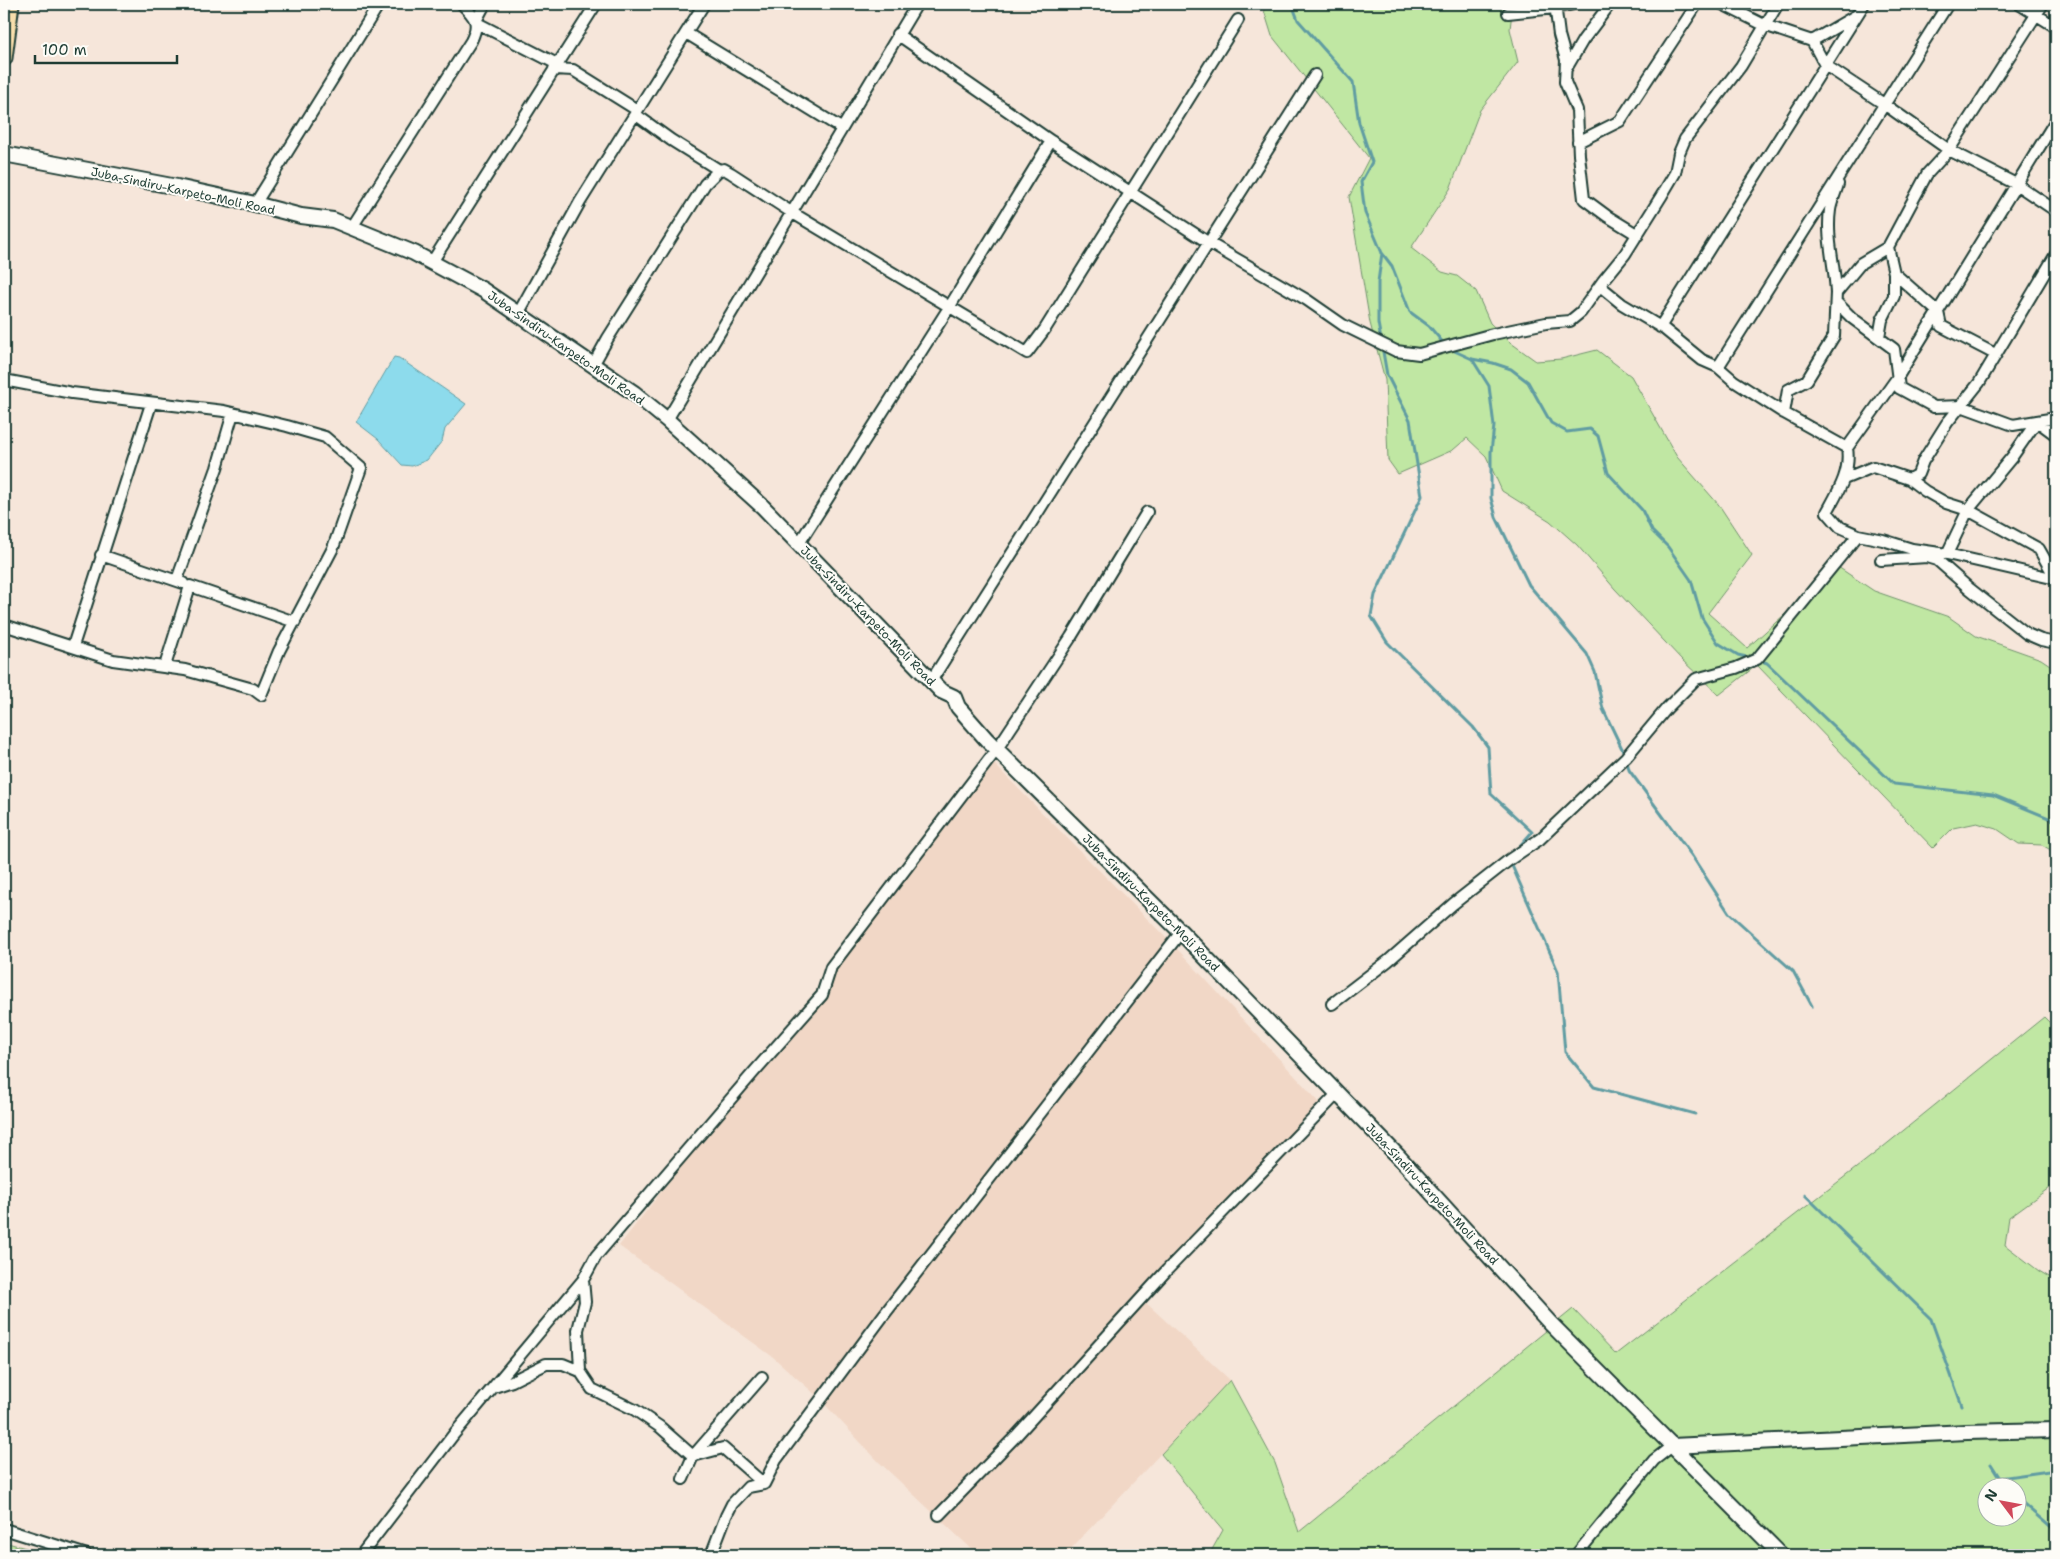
<svg xmlns="http://www.w3.org/2000/svg" width="2060" height="1559" font-family="'Shantell Sans',sans-serif">
  <style>
    .built { fill: #f1d7c6 }
    .green { fill: #c0e7a3; stroke: #70926c; fill-rule: evenodd }
    .water { fill: #8ddbec; stroke: #619ca2 }
    .lines { fill: none; stroke-linecap: round; stroke-linejoin: round }
    .stream { stroke: #619ca2; stroke-width: 3 }
    .minor-casing { stroke: #1f3d34; stroke-width: 14 }
    .secondary-casing { stroke: #1f3d34; stroke-width: 18 }
    .primary-casing { stroke: #1f3d34; stroke-width: 19 }
    .minor { stroke: #fdfcf7; stroke-width: 10 }
    .secondary { stroke: #fdfcf7; stroke-width: 14 }
    .primary { stroke: #f8deab; stroke-width: 15 }
    .labels { text-anchor: middle; dominant-baseline: central; stroke-width: 4; stroke-linejoin: round; paint-order: stroke }
    .street-label { font-size: 12px; fill: #1f3d34; stroke: #fdfcf7 }
  </style>
  <rect width="100%" height="100%" fill="#f6e6da"/>
  <filter id="ink" filterUnits="userSpaceOnUse"><feTurbulence type="fractalNoise" baseFrequency=".02" numOctaves="2"/><feDisplacementMap in="SourceGraphic" scale="10" xChannelSelector="R" yChannelSelector="G"/><feConvolveMatrix kernelMatrix="1 2 1 2 8 2 1 2 1" color-interpolation-filters="sRGB"/></filter>
  <g filter="url(#ink)">
    <path class="built" d="M994,764L1182,954L1321,1104L1144,1301L1230,1380L1065,1555H978L879,1462L817,1396L773,1357L619,1246Z"/>
    <path class="green" d="M1262,4H1513L1510,29L1518,62L1480,110L1450,189L1411,248L1442,272L1457,276L1476,291L1490,323L1511,343L1536,361L1561,359L1597,350L1631,376L1677,457L1719,505L1752,555L1708,613L1747,648L1838,567L1874,591L1949,617L1976,636L2041,659L2056,669V853L2042,845L2019,844L1997,829L1977,823L1953,828L1933,848L1757,665L1719,695L1682,660L1615,589L1577,545L1550,521L1502,491L1486,456L1467,438L1453,450L1398,474L1388,460L1385,380L1370,323L1349,197L1369,158L1272,36Z
      M2044,1017L2056,1029V1183L2009,1217L2005,1245L2039,1271L2056,1281V1555H1209L1223,1530L1161,1454L1230,1380L1275,1463L1299,1532L1573,1309L1616,1354L1878,1151ZM1988,1486H2018V1516H1988Z
      M4,1542L51,1555H4Z"/>
    <path class="water" d="M394,357L399,358L466,404L445,429L442,441L427,460L412,466L402,465L378,439L356,422Z"/>
    <g class="lines">
      <path class="stream" d="M1292,4L1298,20L1353,82L1359,123L1372,162L1361,182L1365,213L1382,253L1378,282V323L1381,340
        M1382,253L1392,266L1410,312L1429,326L1445,345
        M1382,346L1387,375L1410,420L1422,496L1375,595L1371,616L1387,642L1473,727L1488,747L1491,794L1532,832L1518,848
        M1450,349L1472,359L1493,363L1511,369L1528,382L1551,423L1567,432L1590,429L1598,436L1608,473L1642,510L1652,531L1668,547L1691,580L1702,618L1718,643L1738,655L1751,658
        M1472,359L1489,386L1494,426L1491,452V498L1496,517L1529,585L1587,654L1595,672L1603,709L1626,757L1629,770L1692,856L1729,913L1793,971L1812,1006
        M1759,660L1767,663L1894,784L1993,795L2056,821
        M1510,861L1558,971L1565,1052L1594,1087L1695,1114
        M1805,1195L1931,1319L1962,1406
        M1991,1464L2005,1486
        M2000,1478L2056,1470
        M2018,1499L2056,1532"/>
      <defs>
        <path id="minor" d="M1555,4L1559,35L1566,60L1565,82L1577,110L1579,155L1584,199L1607,216L1638,235
          M1722,4L1764,25L1812,41L1825,65L1884,104L1949,150L2016,184L2056,211
          M2019,4L2056,27
          M2043,4L1949,150L1927,174L1888,247L1861,263L1836,293L1834,336L1807,380L1788,390L1784,413L1847,448C1851,472 1838,492 1827,512L1840,527L1858,535L1883,540L1912,549L1947,554L2056,579
          M1508,13L1555,8L1574,4
          M476,21L485,4
          M477,23L557,64
          M686,33L841,128
          M897,34L1051,141L1209,243L1307,300L1343,325L1396,351L1419,354L1493,334L1546,323L1570,321L1581,312L1603,281L1625,254L1662,195L1675,173L1679,153L1685,139L1741,66L1778,4
          M1812,41L1855,16
          M554,69L573,70L637,110
          M1566,69L1583,40L1610,4
          M635,114L671,140L719,170
          M1578,142L1620,121L1697,4
          M255,204L379,4
          M352,227L471,41C480,23 476,18 462,4
          M432,262L596,4
          M1894,273L1938,312L1941,326L1995,354
          M1600,286L1622,304L1664,329L1702,360L1718,367L1734,381L1784,413
          M1836,293C1835,266 1826,238 1830,210C1831,202 1836,192 1838,184
          M1836,302L1852,318L1894,349L1899,388L1934,407L1961,406L2013,425L2037,421L2056,435
          M518,314L580,202L704,4
          M1660,327L1864,4
          M1879,337L1882,320L1894,296V273L1888,247
          M593,365L608,338L705,184L719,170L724,169L731,173L791,212L1027,353L1045,329L1238,20
          M1718,367L1948,4
          M4,380L72,393L224,411L287,426L325,437L361,468L333,548L279,651L261,695L253,689L185,670L113,660L4,625
          M667,420L917,4
          M1847,448L1897,378L2056,120
          M1844,479L1873,467L1909,479L1918,474L1923,461L1947,423L1979,383L2056,254
          M1909,479L1925,491L1946,503L1968,510L2039,549L2056,579
          M798,545L950,306L1051,141
          M1947,554L1968,510L2012,457L2037,421L2056,418
          M101,555L183,583
          M1881,560L1927,557L1937,560L1970,589L2027,634L2041,640L2056,643
          M177,580L217,468L233,413
          M73,646L151,404
          M165,666L190,586L295,622
          M931,681L1315,75
          M1332,1004L1388,961L1453,904L1509,860L1540,839L1626,757L1667,708L1696,679L1736,668L1757,659L1858,535
          M580,1371L578,1330L585,1302L583,1280
          M494,1387L512,1381L546,1364H563L580,1371L592,1389L635,1410L660,1427L693,1456L723,1448L764,1484
          M683,1479L693,1456L762,1377
          M939,1515L1016,1436L1167,1270L1337,1094
          M4,1529L87,1555
          M361,1555L454,1434L583,1280L596,1256L753,1073L822,995L831,967L997,749L1071,637L1147,512
          M711,1555L726,1516L732,1504L748,1487L764,1484L776,1460L883,1316L1181,932
          M1576,1555L1654,1460L1672,1446"/>
        <path id="secondary" d="M4,154L177,187L255,204L301,216L333,220L414,253L483,290L634,393L667,420L762,506L941,691L954,697L958,707L987,740L1181,932L1398,1156L1550,1323L1781,1555
          M1672,1446L1967,1432L2056,1430"/>
        <path id="primary" d="M4,58L11,4"/>
      </defs>
      <use href="#minor" class="minor-casing"/>
      <use href="#secondary" class="secondary-casing"/>
      <use href="#primary" class="primary-casing"/>
      <use href="#minor" class="minor"/>
      <use href="#secondary" class="secondary"/>
      <use href="#primary" class="primary"/>
    </g>
  </g>
  <g class="labels">
    <g class="street-label">
      <text transform="translate(183 191) rotate(12)">Juba-Sindiru-Karpeto-Moli Road</text>
      <text transform="translate(566 348) rotate(35)">Juba-Sindiru-Karpeto-Moli Road</text>
      <text transform="translate(868 616) rotate(46)">Juba-Sindiru-Karpeto-Moli Road</text>
      <text transform="translate(1151 903) rotate(45)">Juba-Sindiru-Karpeto-Moli Road</text>
      <text transform="translate(1432 1194) rotate(47)">Juba-Sindiru-Karpeto-Moli Road</text>
    </g>
  </g>
  <rect width="2060" height="1559" fill="none" stroke="#fdfcf7" stroke-width="20"/>
  <rect x="10" y="10" width="2040" height="1539" fill="none" stroke="#1f3d34" stroke-width="2" filter="url(#ink)"/>
  <g transform="translate(2002 1502) rotate(302)"><circle r="24" fill="#fdfcf7" stroke="#a4b0a9"/>
  <path d="M0-4L9 19L0 12L-9 19Z" fill="#d1495b"/>
  <text y="-8" font-size="14" font-weight="bold" text-anchor="middle" fill="#1f3d34">N</text>
  </g>
  <path d="M35 55v8h142v-8" fill="none" stroke="#1f3d34" stroke-width="2.5"/>
  <text x="42" y="55" font-size="15" fill="#1f3d34" stroke="#fdfcf7" stroke-width="4" paint-order="stroke">100 m</text>
</svg>
